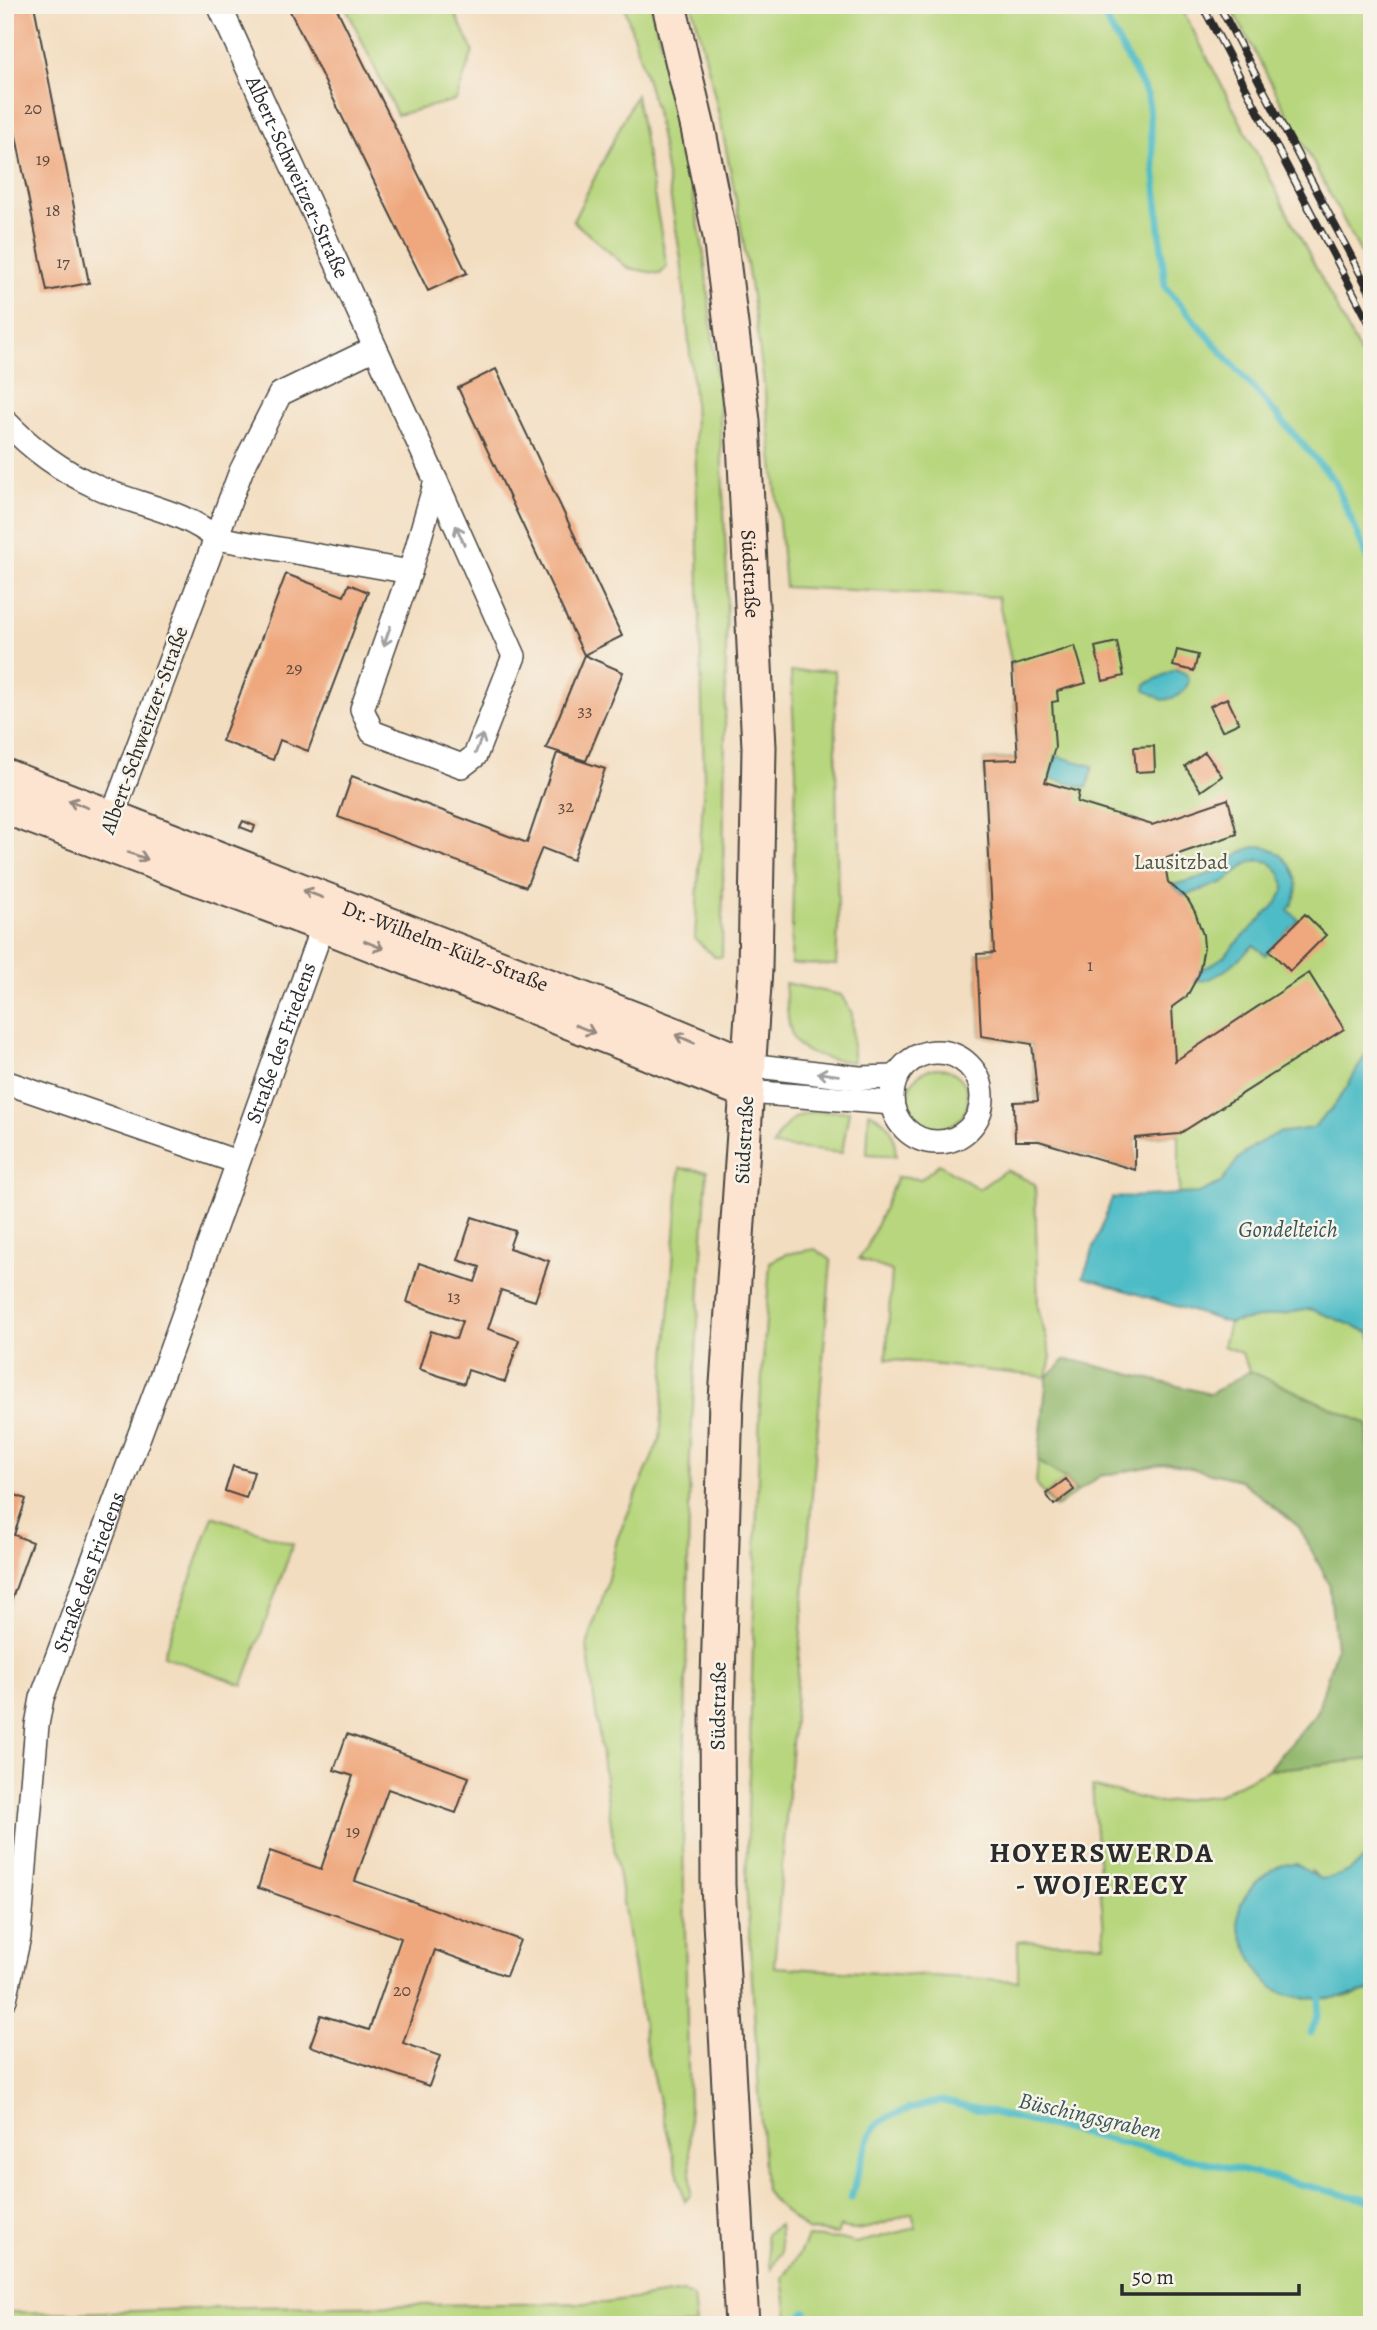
<svg xmlns="http://www.w3.org/2000/svg" width="1377" height="2330" font-family="Alegreya,serif">
  <style>
    .green { fill: #b7d67d; stroke: #718054; stroke-width: 2 }
    .forest { fill: #91b76c; stroke: #5e714c; stroke-width: 2 }
    .water { fill: #4ebcc6; stroke: #3c7478; stroke-width: 2 }
    .lines { fill: none; stroke-linecap: round; stroke-linejoin: round }
    .stream { stroke: #4ebcc6; stroke-width: 7 }
    .building { fill: #efa87e }
    .street-casing { stroke: #494641; stroke-width: 26 }
    .secondary-casing { stroke: #494641; stroke-width: 37 }
    .street { stroke: #fff; stroke-width: 23 }
    .secondary { stroke: #fde4d1; stroke-width: 33 }
    .rail-casing { stroke: #2b2b2b; stroke-width: 8 }
    .rail { stroke: #f7f3e8; stroke-width: 5; stroke-dasharray: 16; stroke-linecap: butt }
    .oneway { stroke: #a0a0a0 }
    .oneway2 { stroke: #94887e }
    .labels { text-anchor: middle; dominant-baseline: central; stroke-width: 5; stroke-linejoin: round; paint-order: stroke }
    .number-label { font-size: 18px; fill: #5c4a40 }
    .street-label { font-size: 21px; fill: #2b2b2b; stroke: #f7f3e8 }
    .park-label { font-size: 21px; fill: #4e5640; stroke: #f7f3e8 }
    .water-label { font-size: 23px; font-style: italic; fill: #36565a; stroke: #f7f3e8 }
    .district-label { font-size: 28px; font-weight: bold; letter-spacing: 2px; fill: #2b2b2b; stroke: #f7f3e8 }
  </style>
  <rect width="100%" height="100%" fill="#f7f3e8"/>
  <filter id="ink" filterUnits="userSpaceOnUse"><feTurbulence type="fractalNoise" baseFrequency=".0143" numOctaves="2"/><feDisplacementMap in="SourceGraphic" scale="14" xChannelSelector="R" yChannelSelector="G"/><feConvolveMatrix kernelMatrix="1 2 1 2 8 2 1 2 1" color-interpolation-filters="sRGB"/></filter>
  <filter id="wash" filterUnits="userSpaceOnUse"><feTurbulence type="fractalNoise" baseFrequency=".00686" numOctaves="4" result="noise"/><feDisplacementMap in="SourceGraphic" scale="28" xChannelSelector="R" yChannelSelector="G"/><feGaussianBlur stdDeviation="1.57" result="paint"/><feColorMatrix in="noise" values="0 0 0 0 0 0 0 0 0 0 0 0 0 0 0 0 0 1.4 0 .05"/><feComposite in="paint" operator="in"/></filter>
  <g filter="url(#wash)">
    <rect width="100%" height="100%" fill="#f3ddc0"/>
    <path class="green" d="M345,5H451L473,51L456,100L397,115Z
      M624,5H651L677,105L704,255L719,399L727,579L722,957H715L695,939L704,779L694,396L681,259L656,111Z
      M692,5H1180L1372,376V1043L1349,1084L1334,1106L1313,1128L1278,1133L1239,1158L1221,1183L1199,1193L1179,1194V1134L1135,1138V1170L1039,1141L1032,1044L981,1036L977,954L994,952L984,760L1018,758L1012,666L998,597L785,587C768,392 744,195 692,5Z
      M1230,5H1372V274Z
      M636,95L667,267L660,274L628,268L573,221Z
      M835,670L838,927L836,965L791,964L796,771L791,672Z
      M785,983L841,995L852,1013L853,1062C787,1054 790,1045 785,983Z
      M908 1098a30 30 0 1 1 60 0a30 30 0 1 1-60 0Z
      M849,1111L842,1153L773,1146C791,1107 811,1112 849,1111Z
      M869,1112C892,1123 894,1132 896,1156L867,1154Z
      M939,1164L979,1189L1006,1170L1035,1184L1038,1308L1051,1356L1047,1377L886,1359L892,1271L859,1259L867,1247L897,1177L921,1179Z
      M680,1168L707,1171L690,1456L683,1845L691,2195L685,2201L648,2058L614,1846L587,1646L606,1587L617,1539L660,1439Z
      M815,1249L831,1260L774,1967L1018,1981V1941L1105,1944L1092,1786L1160,1803L1218,1795L1267,1770L1372,1759V1847L1363,1862L1339,1876L1320,1879L1311,1871L1310,1998L1348,1997L1372,1990V2325H789L783,2278L798,2256L807,2237L841,2239L856,2243L916,2228L912,2213C892,2220 859,2236 840,2227L837,2234L807,2230L780,2208L765,2190L746,1881L760,1405L770,1262L786,1254Z
      M1311,1309L1369,1332L1372,1339V1494L1367,1424L1250,1371L1241,1353L1223,1346L1229,1323Z
      M1038,1461L1066,1479L1046,1494L1054,1505L1074,1490L1077,1492L1055,1508L1036,1484Z
      M213,1516L293,1544L243,1685L163,1656Z
      M779,2225L781,2252L771,2269L766,2234Z
      M684,2292L693,2297L696,2325H5V2312L77,2313L250,2307L605,2303Z"/>
    <path class="forest" d="M1065,1360L1077,1361L1210,1394L1250,1371L1367,1424L1372,1496V1759L1267,1770L1317,1713L1336,1648L1329,1583L1299,1527L1240,1480L1169,1463L1100,1476L1077,1492L1066,1479L1038,1461L1047,1377Z"/>
    <path class="water" d="M1176,669L1186,674L1189,681C1184,694 1177,698 1163,700L1145,690L1146,684Z
      M1056,756L1093,766L1087,788L1050,778Z
      M1262,846C1291,853 1308,885 1288,910L1299,920L1265,955L1254,945C1236,961 1220,980 1195,982L1201,969L1212,965L1224,956L1278,902L1284,890V883L1280,873L1270,862L1259,860L1248,863L1224,882L1184,896L1172,885C1184,882 1197,879 1209,874C1232,865 1234,849 1262,846Z
      M1372,1043V1339L1369,1332L1311,1309L1229,1323L1083,1277L1112,1198L1199,1193L1221,1183L1239,1158L1255,1145L1278,1133L1313,1128L1334,1106L1349,1084Z
      M1372,1847V1990C1343,1998 1298,2006 1271,1986C1262,1980 1258,1969 1253,1960C1248,1949 1238,1932 1238,1919C1238,1897 1261,1874 1280,1866C1285,1864 1292,1864 1296,1864L1320,1879C1345,1876 1359,1868 1372,1847Z"/>
    <g class="lines">
      <path class="stream" d="M1098,5L1148,96L1165,287L1334,480L1372,567
        M1311,2033L1318,2014L1320,1998
        M851,2198C855,2183 867,2135 876,2126C889,2112 924,2105 942,2101L1372,2201
        M795,2325L806,2312"/>
    </g>
    <g id="blocks">
      <path class="building" d="M5,5H34L89,283L47,291L5,81Z
        M287,5H335L467,273L428,291Z
        M496,369L622,636L584,655L458,388Z
        M286,574L344,596L349,584L368,592L308,751L280,740L273,760L222,741Z
        M1117,642L1124,676L1103,681L1095,647Z
        M1075,646L1086,683L1057,691L1058,701L1052,702L1055,747L1045,782L1079,792L1077,802L1152,825L1228,799L1237,834L1164,859L1168,882L1188,900L1195,912L1203,935L1204,947L1199,974L1187,996L1172,1007L1175,1061L1309,973L1344,1029L1179,1134L1135,1138V1170L1039,1141H1015L1014,1102L1038,1101L1032,1044L981,1036L977,954L994,953L984,760L1018,759L1012,666Z
        M1177,650L1198,655L1194,671L1173,666Z
        M584,655L623,672L586,761L546,748Z
        M1227,698L1239,723L1222,731L1210,706Z
        M1154,746L1155,771L1136,772L1134,747Z
        M1205,752L1222,776L1201,791L1185,766Z
        M557,753L605,769L573,860L542,848L526,887L338,817L352,776L527,843Z
        M243,821L255,826L253,832L240,827Z
        M1305,914L1326,935L1290,971L1269,950Z
        M472,1217L515,1231L509,1248L549,1261L535,1301L501,1290L488,1329L519,1340L505,1382L468,1370L464,1384L419,1369L431,1331L456,1339L462,1321L407,1302L419,1263L475,1282L480,1267L458,1260Z
        M233,1466L254,1472L246,1498L225,1491Z
        M1066,1479L1074,1490L1054,1505L1046,1494Z
        M5,1491L26,1499L14,1535L32,1542L6,1615Z
        M347,1734L469,1777L456,1813L388,1789L355,1881L520,1940L506,1976L435,1950L403,2043L440,2056L429,2086L310,2046L321,2015L369,2030L401,1938L258,1888L270,1851L321,1869L353,1776L334,1770Z"/>
    </g>
  </g>
  <g filter="url(#ink)">
    <use href="#blocks" fill-opacity="0" stroke="#494641" stroke-width="2"/>
    <g class="lines">
      <defs>
        <g id="street">
          <path id="s1" d="M219,5L436,481L514,656L475,756L462,766L372,732L362,709L410,572"/>
          <path d="M5,421C33,450 60,470 97,487C135,505 183,510 216,538L410,572L436,481"/>
          <path d="M107,830L241,471L280,394L375,348"/>
          <circle cx="937" cy="1097" r="45"/>
          <path d="M748,1065L859,1078L896,1077"/>
          <path d="M5,1082L237,1162"/>
          <path d="M747,1092L892,1103"/>
          <path id="s2" d="M5,1999L19,1937L37,1725L42,1698L171,1350L323,925"/>
        </g>
        <g id="secondary">
          <path id="s3" d="M669,5L698,128L720,236L743,421L759,747L755,970L726,1399L717,1714L718,1885L742,2325"/>
          <path id="s4" d="M5,776L671,1033L748,1065"/>
          <path d="M5,807L323,925L747,1092"/>
        </g>
      </defs>
      <use href="#street" class="street-casing"/>
      <use href="#secondary" class="secondary-casing"/>
      <use href="#street" class="street"/>
      <use href="#secondary" class="secondary"/>
      <defs>
        <path id="rail" d="M1202,5L1372,328
          M1219,5L1372,296"/>
      </defs>
      <use href="#rail" class="rail-casing"/>
      <use href="#rail" class="rail"/>
    </g>
    <defs><path id="oneway-shaft" d="M-6 0H5M1.5-3L5.5 0L1.5 3" fill="none" stroke-width="1.6" stroke-linecap="round" stroke-linejoin="round" transform="scale(1.75)"/></defs>
    <g class="oneway">
      <use href="#oneway-shaft" transform="translate(460 535) rotate(-114)"/>
      <use href="#oneway-shaft" transform="translate(387 636) rotate(109)"/>
      <use href="#oneway-shaft" transform="translate(479 744) rotate(-69)"/>
      <use href="#oneway-shaft" transform="translate(828 1074) rotate(-173)"/>
    </g>
    <g class="oneway2">
      <use href="#oneway-shaft" transform="translate(78 804) rotate(-159)"/>
      <use href="#oneway-shaft" transform="translate(138 856) rotate(20)"/>
      <use href="#oneway-shaft" transform="translate(313 894) rotate(-159)"/>
      <use href="#oneway-shaft" transform="translate(374 945) rotate(22)"/>
      <use href="#oneway-shaft" transform="translate(585 1029) rotate(22)"/>
      <use href="#oneway-shaft" transform="translate(685 1039) rotate(-157)"/>
    </g>
  </g>
  <g class="labels">
    <g class="number-label">
      <text x="33" y="108">20</text>
      <text x="43" y="159">19</text>
      <text x="53" y="210">18</text>
      <text x="63" y="262">17</text>
      <text x="294" y="668">29</text>
      <text x="585" y="710">33</text>
      <text x="566" y="806">32</text>
      <text x="1090" y="965">1</text>
      <text x="454" y="1296">13</text>
      <text x="353" y="1831">19</text>
      <text x="402" y="1990">20</text>
    </g>
    <g class="street-label">
      <text stroke="none"><textPath href="#s1" startOffset="189">Albert-Schweitzer-Straße</textPath></text>
      <text stroke="none"><textPath href="#s3" startOffset="576">Südstraße</textPath></text>
      <text transform="translate(144 730) rotate(-70)">Albert-Schweitzer-Straße</text>
      <text stroke="none"><textPath href="#s4" startOffset="472">Dr.-Wilhelm-Külz-Straße</textPath></text>
      <text stroke="none"><textPath href="#s2" startOffset="1001">Straße des Friedens</textPath></text>
      <text transform="translate(744 1140) rotate(-87)">Südstraße</text>
      <text stroke="none"><textPath href="#s2" startOffset="438">Straße des Friedens</textPath></text>
      <text transform="translate(718 1706) rotate(-89)">Südstraße</text>
    </g>
    <g class="park-label">
      <text x="1181" y="862">Lausitzbad</text>
    </g>
    <g class="water-label">
      <text x="1288" y="1229">Gondelteich</text>
      <text transform="translate(1090 2116) rotate(13)">Büschingsgraben</text>
    </g>
    <g class="district-label">
      <text x="1102" y="1853">HOYERSWERDA<tspan x="1102" dy="32">- WOJERECY</tspan></text>
    </g>
  </g>
  <rect width="1377" height="2330" fill="none" stroke="#f7f3e8" stroke-width="28"/>
  <path d="M1122 2284v10h177v-10" fill="none" stroke="#2b2b2b" stroke-width="3.5"/>
  <text x="1132" y="2284" font-size="21" fill="#2b2b2b" stroke="#f7f3e8" stroke-width="5" paint-order="stroke">50 m</text>
</svg>
